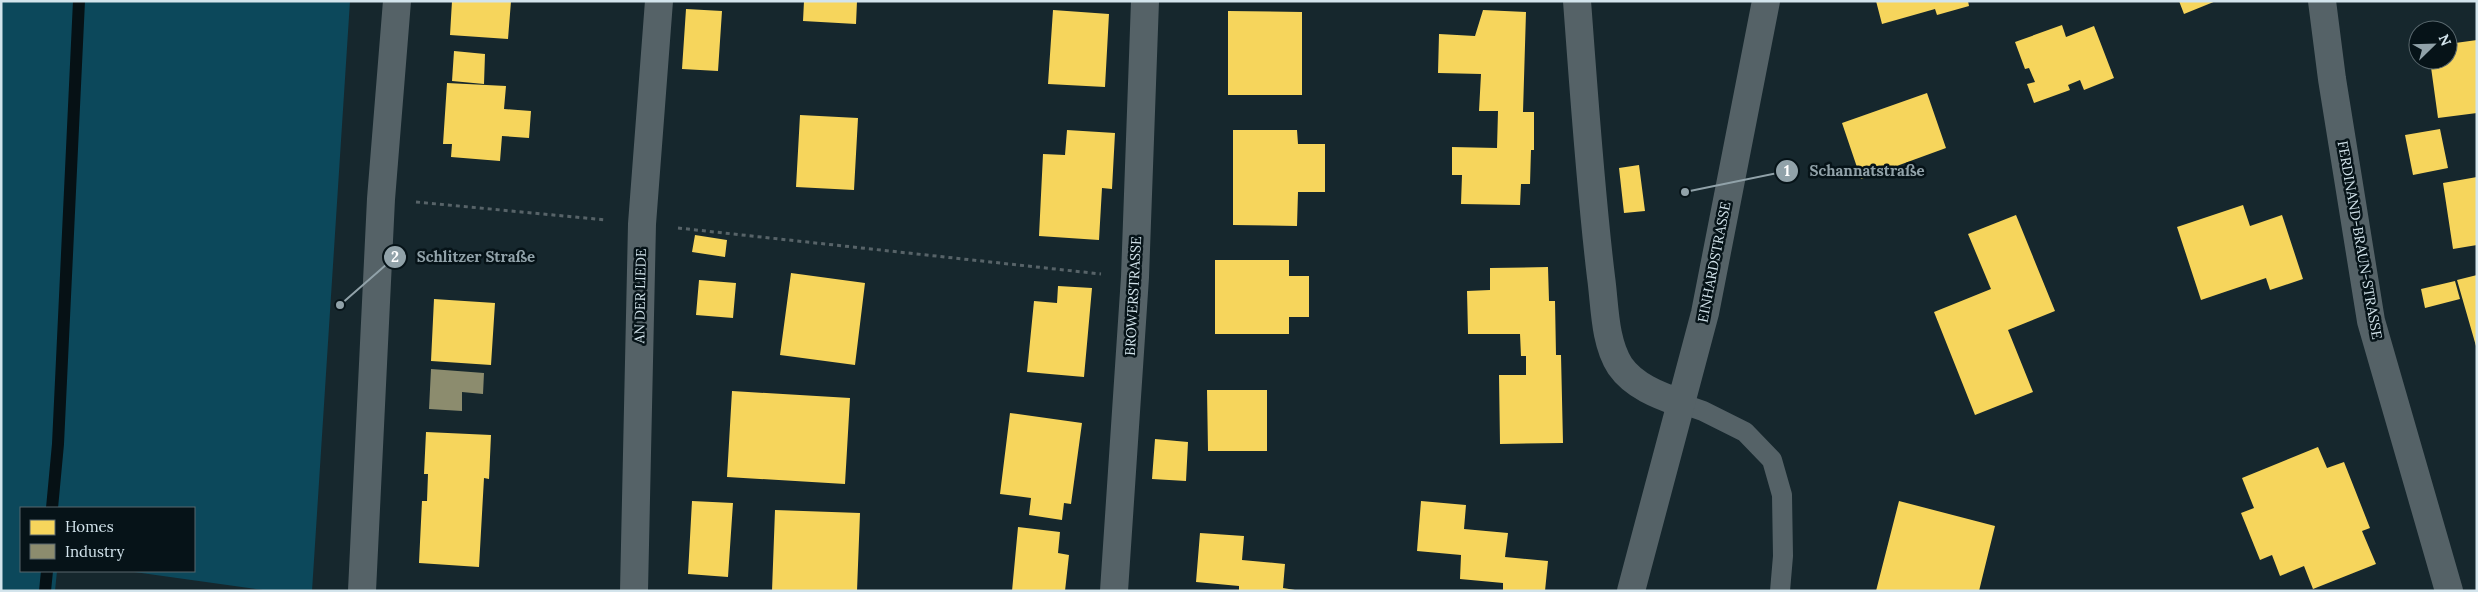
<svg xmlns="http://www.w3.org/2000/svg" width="2478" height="592" font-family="Lora,serif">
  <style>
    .green { fill: #0c485b }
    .homes { fill: #f6d55c }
    .industry { fill: #8c8c6e }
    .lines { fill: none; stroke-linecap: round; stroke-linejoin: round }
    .stream { stroke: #061115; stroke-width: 12 }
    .path { stroke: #576368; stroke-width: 3; stroke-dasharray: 4 4; stroke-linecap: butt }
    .lane { stroke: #556267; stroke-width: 20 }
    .street { stroke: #556267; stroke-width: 28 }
    .secondary { stroke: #556267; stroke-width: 28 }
    .labels { text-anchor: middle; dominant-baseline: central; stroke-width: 5; stroke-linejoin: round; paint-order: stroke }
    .street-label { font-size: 14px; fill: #d3e4ec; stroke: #061318 }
    .leader { fill: none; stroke: #91a2a9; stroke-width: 2 }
    .callout-dot { fill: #91a2a9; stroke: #061318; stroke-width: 2 }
    .mark-label { font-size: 15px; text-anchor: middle; font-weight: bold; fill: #fff }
    .callout-label { font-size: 15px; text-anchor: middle; font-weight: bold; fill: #91a2a9; stroke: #061318; stroke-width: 5; stroke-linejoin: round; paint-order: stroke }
  </style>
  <rect width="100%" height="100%" fill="#16272d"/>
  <path class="green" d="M1,1H350L312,591H270L127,571H194V508H21V571H57L55,591H1Z"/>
  <path class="homes" d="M452,1H511L508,39L450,35Z
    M804,1H857L856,24L803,21Z
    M1876,1H1968L1969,6L1937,15L1935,9L1882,24Z
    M2179,1H2216L2184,14Z
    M686,9L722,11L718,71L682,69Z
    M1053,10L1109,14L1105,87L1048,84Z
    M1483,10L1526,12L1523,112H1534V150H1531L1530,184H1521L1520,205L1461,204L1462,175H1452V147L1497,148L1498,111H1479L1481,74L1438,73L1439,34L1475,36Z
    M1228,11L1302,12V95H1228Z
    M2062,25L2066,37L2094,26L2114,78L2084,90L2080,80L2068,85L2070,90L2034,103L2027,84L2035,82L2029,68L2025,69L2015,42Z
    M2477,40V113L2438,118L2430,60H2448V44Z
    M454,51L485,54L484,84L452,81Z
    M447,83L506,86L504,109L531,111L529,138L502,136L500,161L451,157L452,144H443Z
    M1927,93L1946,148L1861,179L1842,123Z
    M800,115L858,118L854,190L796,187Z
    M2440,129L2448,168L2413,175L2405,135Z
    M1067,130L1115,133L1112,189L1102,188L1099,240L1039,236L1043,154L1065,155Z
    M1233,130H1297L1298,144H1325V192H1298L1297,226L1233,225Z
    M1639,165L1645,211L1624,213L1619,168Z
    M2477,177V245L2453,249L2443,183Z
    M2243,205L2250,226L2282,215L2303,279L2270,290L2266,278L2201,300L2177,227Z
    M2016,215L2055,311L2008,330L2033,392L1975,415L1934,312L1991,289L1968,234Z
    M695,235L727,240L725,257L692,252Z
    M1215,260H1289V276H1309V317H1289V334H1215Z
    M1548,267L1549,301H1555L1556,355H1561L1563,443L1500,444L1499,375H1526V356H1521L1520,334H1468L1467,291L1490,290V268Z
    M791,273L865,283L855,365L780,355Z
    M2477,275V346H2476L2457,280Z
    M699,280L736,283L733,318L696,315Z
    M2455,281L2460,299L2425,308L2421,289Z
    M1058,286L1092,288L1084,377L1027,372L1034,301L1057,303Z
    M434,299L495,303L491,365L431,361Z
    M1207,390H1267V451H1208Z
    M732,391L850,398L845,484L727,477Z
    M1010,413L1082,423L1071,504L1064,503L1062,520L1029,515L1031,498L1000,494Z
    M426,432L491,435L489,479L484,478L479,567L419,563L422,501H427L428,474H424Z
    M1155,439L1188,442L1186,481L1152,479Z
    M2318,447L2327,468L2344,462L2370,528L2362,531L2376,564L2313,589L2304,566L2280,576L2272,555L2260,560L2241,513L2254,508L2242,478Z
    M692,501L733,503L728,577L688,574Z
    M1421,501L1466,505L1464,529L1508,533L1505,557L1548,561L1545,591H1503V583L1460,579L1461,555L1417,551Z
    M1899,501L1995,526L1979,591H1876Z
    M775,510L860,513L857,591H772Z
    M1018,527L1060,532L1058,553L1069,555L1065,591H1012Z
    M1200,533L1244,536L1242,560L1285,564L1283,588L1301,591H1239V586L1196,582Z"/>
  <path class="industry" d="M431,369L484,373L483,394L462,392V411L429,409Z"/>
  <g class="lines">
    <path class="stream" d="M52,508L58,444L79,1
      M45,591L47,571"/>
    <path class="path" d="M416,202L607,220
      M678,228L1101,274"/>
    <path class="lane" d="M1680,403L1703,411L1745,432L1772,460L1782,495L1783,556L1780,591"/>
    <path class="street" d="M1577,1C1584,93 1590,186 1601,277C1605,305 1604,341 1620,366C1634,386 1658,395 1680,403
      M2322,1L2332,79L2371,321L2449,591
      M634,591L642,224L659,1
      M1114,591L1135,277L1145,1
      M1631,591L1705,313L1766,1"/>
    <path class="secondary" d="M362,591L381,199L397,1"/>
  </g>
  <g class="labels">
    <g class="street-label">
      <text transform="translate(2360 240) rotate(80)">FERDINAND-BRAUN-STRASSE</text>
      <text transform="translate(1714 262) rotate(-79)">EINHARDSTRASSE</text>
      <text transform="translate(640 296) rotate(-89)">AN DER LIEDE</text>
      <text transform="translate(1133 296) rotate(-87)">BROWERSTRASSE</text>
    </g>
  </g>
  <path class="leader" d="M1685 192L1787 171M340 305L395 257"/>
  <g class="callout-dot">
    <circle cx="1685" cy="192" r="5"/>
    <circle cx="340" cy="305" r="5"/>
    <circle cx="1787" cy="171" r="12"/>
    <circle cx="395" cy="257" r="12"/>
  </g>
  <g class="mark-label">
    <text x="1787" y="176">1</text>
    <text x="395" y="262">2</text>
  </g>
  <g class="callout-label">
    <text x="1867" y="176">Schannatstraße</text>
    <text x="476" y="262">Schlitzer Straße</text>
  </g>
  <rect width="2478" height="592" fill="none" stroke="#d3e4ec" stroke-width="5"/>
  <rect x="20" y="507" width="175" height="65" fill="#061318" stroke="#58676d"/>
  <rect x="30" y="520" width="25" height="15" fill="#f6d55c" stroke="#58676d"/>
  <text x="65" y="532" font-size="15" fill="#d3e4ec">Homes</text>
  <rect x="30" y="544" width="25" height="15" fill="#8c8c6e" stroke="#58676d"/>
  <text x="65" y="557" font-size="15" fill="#d3e4ec">Industry</text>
  <g transform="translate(2433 45) rotate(67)"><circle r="24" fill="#061318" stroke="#58676d"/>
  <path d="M0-4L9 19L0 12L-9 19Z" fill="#91a2a9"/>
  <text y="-8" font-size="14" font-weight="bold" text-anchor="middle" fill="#d3e4ec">N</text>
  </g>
</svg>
